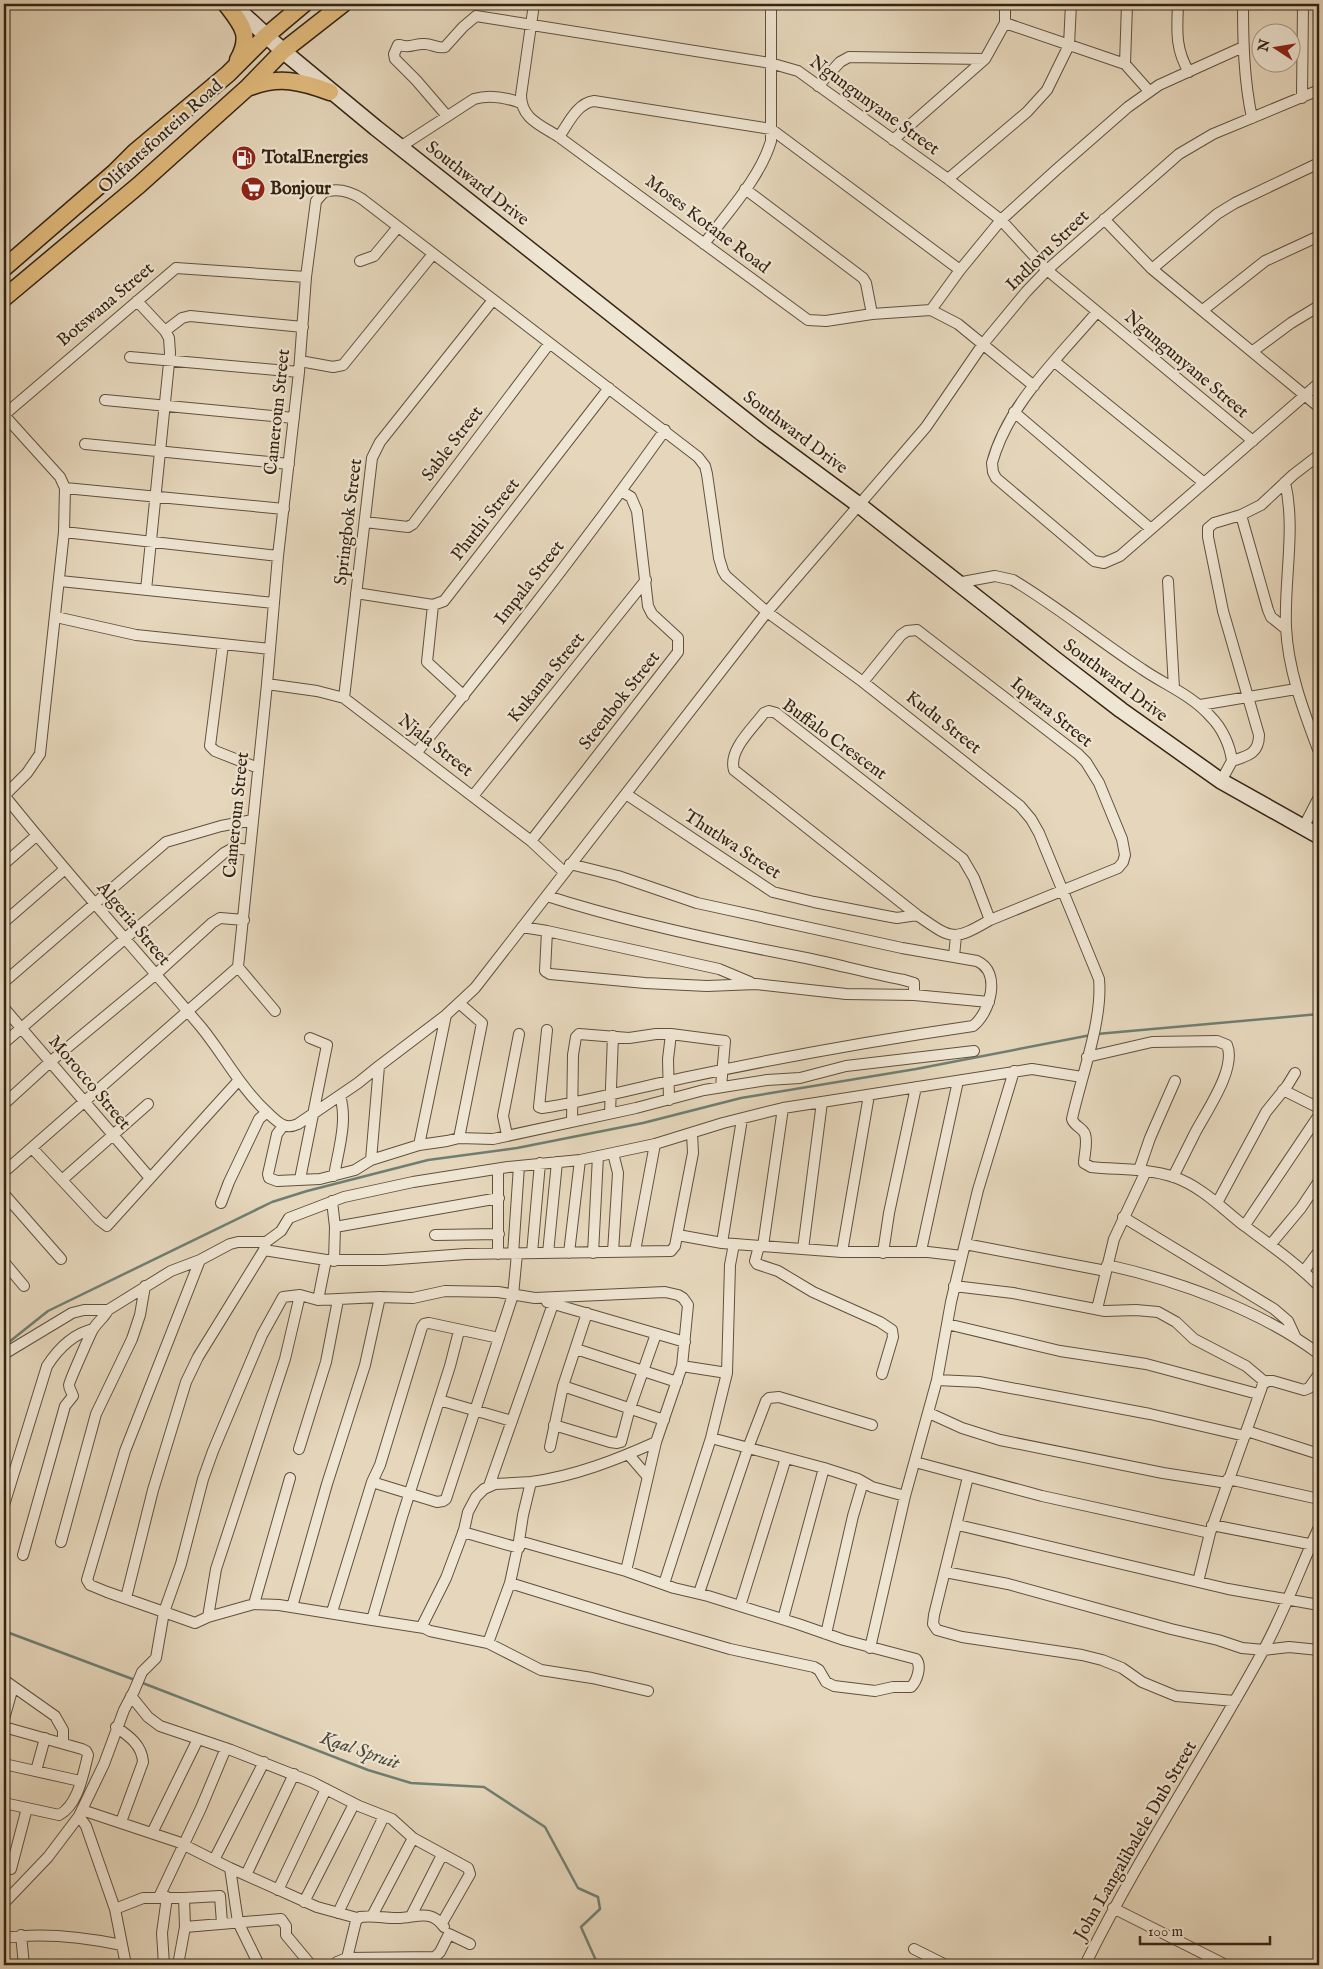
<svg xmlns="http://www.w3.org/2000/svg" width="1323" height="1969" font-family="'IM FELL English',serif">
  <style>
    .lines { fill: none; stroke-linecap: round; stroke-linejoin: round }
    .stream { stroke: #6f7e72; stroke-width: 2.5 }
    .street-casing { stroke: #60513d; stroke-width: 12 }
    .secondary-casing { stroke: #342413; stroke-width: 18 }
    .primary-casing { stroke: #342413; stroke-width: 19 }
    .street { stroke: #efe5d3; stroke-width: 10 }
    .secondary { stroke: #efe5d3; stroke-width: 15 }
    .primary { stroke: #e3bc7e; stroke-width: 16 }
    .labels { text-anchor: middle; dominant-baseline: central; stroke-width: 4.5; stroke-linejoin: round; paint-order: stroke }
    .street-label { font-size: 18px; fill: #342413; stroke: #efe5d3 }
    .poi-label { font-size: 18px; font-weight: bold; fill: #342413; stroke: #efe5d3; text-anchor: start }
    .water-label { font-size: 19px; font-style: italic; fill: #4c4a3a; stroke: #efe5d3 }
  </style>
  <rect width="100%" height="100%" fill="#e6d7bc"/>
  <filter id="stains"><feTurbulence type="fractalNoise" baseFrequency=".004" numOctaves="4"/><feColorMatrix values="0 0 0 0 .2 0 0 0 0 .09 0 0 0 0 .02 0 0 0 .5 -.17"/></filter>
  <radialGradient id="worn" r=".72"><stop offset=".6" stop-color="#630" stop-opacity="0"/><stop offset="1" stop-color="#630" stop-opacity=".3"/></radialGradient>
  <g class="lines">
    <path class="stream" d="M1097,1034L1319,1014
      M4,1346L48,1311L272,1202L307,1191L428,1160L517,1148L643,1123L741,1098L916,1069L1091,1035
      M4,1631L135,1680
      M140,1682L368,1770L411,1783L484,1787L545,1827L578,1888L598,1897L600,1909L581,1927L598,1965"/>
    <defs>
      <path id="street" d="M534,4L521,95C521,119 541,125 559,137L808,320L826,321L872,314L931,310L958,324L1034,386
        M1178,4C1177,30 1175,49 1189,72
        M1243,4C1243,43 1244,80 1252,118
        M1005,23L1125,64L1149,91
        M1125,64L1127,4
        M818,86L840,62L849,57L985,59
        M1302,98L1303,4
        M447,116L416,80L395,59L394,54L398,45H400C410,49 415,43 425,44C432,44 438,49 445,47L463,27L476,16L770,63L798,71L948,179L1001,220L1047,270L1253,441
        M559,137C568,124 577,103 594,101L771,129L960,270
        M893,140L985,59L1005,23V4
        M400,147L474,99C490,94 505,97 521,103
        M948,179L1027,112L1047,90L1069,45L1071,4
        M745,189L863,278L866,283L872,314
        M1104,219L1152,269L1319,407
        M704,244C727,213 760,178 771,141V4
        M360,261L374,256L398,227
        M1152,269L1217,214L1235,203L1319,163
        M137,301L165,331L182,318L190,316L303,327
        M931,310L960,270L1001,220L1056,170L1128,107L1159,85L1243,47
        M1203,310L1265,261L1319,236
        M1097,312C1058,358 1008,404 992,463L993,472L996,478L1094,561L1104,563L1120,556L1319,383
        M1253,351L1291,323L1319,306
        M130,357L299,372
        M300,361L333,367L343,365L433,254
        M1055,362L1203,482
        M105,400L294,418
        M1014,412L1151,529
        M4,415L176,268L306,277
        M85,444L289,464
        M1285,482C1296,529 1284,579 1286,627C1288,671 1304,712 1319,752
        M65,488L284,509
        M1241,515L1268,610L1271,617L1286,629
        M365,522L408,527L413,524L549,344
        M64,532L278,556
        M60,581L274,603
        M1168,581L1174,688
        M957,583L995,576L1013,580C1058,607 1098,640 1142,669C1165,685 1192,695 1211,717C1222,728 1230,745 1232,761L1221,781
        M146,590L170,353L169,338L165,331
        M356,593L433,605L444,601L609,388
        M433,605L427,662L464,696
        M56,617L136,635L270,649
        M223,644L210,746L215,751L258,768
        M863,682L901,635L907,631L917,630L1078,754L1086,762L1099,783L1122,839L1125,855L1123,862L1118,868L990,920C952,942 952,939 917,915L734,770C728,750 753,728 764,713L769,711L776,713L963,859L974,878L990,920
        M267,684L317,691L344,698L531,841L564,872
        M344,698L372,458L380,442L493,300
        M1200,705L1296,689
        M417,752C503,648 586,541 665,430
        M1232,761C1247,756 1259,754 1259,735L1223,611L1208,537V528L1214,523L1241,515L1261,505L1293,475L1319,455
        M626,794L773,892L814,902L886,916L897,918L917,915
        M4,795C67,874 135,949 201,1027C224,1055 241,1089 269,1114C279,1123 285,1130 298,1124L358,1083L379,1066
        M4,796L27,773L40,754L64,532L65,488L60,477L4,415
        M473,796L646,580
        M1303,828L1319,797
        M531,841L678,652V638L652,614L648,606L637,511L631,497L621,491
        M4,864L36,836
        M547,896C628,922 712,940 796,956C832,963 868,973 904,980L914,983V995
        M4,922L65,869
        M522,927L547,931L545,971L550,974L645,983L707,986L756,984L846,994L914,995L989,1002
        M547,931L719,969L750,982
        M954,956L956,936
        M238,967L275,1011
        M4,982L166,842L221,826L253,820
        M4,1008L150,1178
        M547,1030L539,1107L542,1108C591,1101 639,1087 688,1077C782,1057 877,1040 973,1026C990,1013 1002,972 977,961L902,948L697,903L618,876L570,864
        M671,1034L725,1041L721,1087
        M4,1043L224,853L233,848L249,850
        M1087,1057L1152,1042L1217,1041L1227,1045C1237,1069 1205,1113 1194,1135C1187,1149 1180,1163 1173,1177
        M1283,1090L1319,1108
        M4,1104L50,1062L155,975L212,923L220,918L244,920
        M610,1113L613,1036
        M742,1119L722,1243L842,1252H928L962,1256
        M572,1122L573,1055L576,1037L579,1034L629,1038L656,1034H671L668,1059L669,1100
        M283,1126L277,1134L268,1174L269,1178L277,1181L320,1179L355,1170L371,1160L419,1145L447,1141L459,1138L493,1139L636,1108L704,1090L767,1080L800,1078L846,1066L974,1051
        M507,1135L503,1116L519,1034
        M459,1138L482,1023L459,1003
        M419,1145L446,1015
        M32,1148L99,1220L107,1226L239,1080
        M371,1160L379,1066L446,1015L475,988L767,612L926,427L983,344L1026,292L1047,270L1179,154L1213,134L1319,90
        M1139,1170L1150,1138L1175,1081
        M4,1172L238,967L267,684L278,556L299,372L306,277L316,201L324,192C337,188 350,191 362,199L698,457L705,466L707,474L719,558L723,571L726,576L767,612L863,682L1020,806L1031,819L1039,833L1099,979C1103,1020 1081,1077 1072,1119C1074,1126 1082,1127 1085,1134C1088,1143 1084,1155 1084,1163L1091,1167C1118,1170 1147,1168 1174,1177C1200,1186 1221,1207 1242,1224C1269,1244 1295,1262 1319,1286
        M334,1176C338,1151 348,1121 340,1096
        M300,1179L327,1045L310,1038
        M62,1180L148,1104
        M4,1194L61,1259
        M332,1201L335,1227L499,1198
        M221,1203L229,1182L259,1119L267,1112
        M1217,1203L1266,1112L1287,1086L1295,1073
        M1123,1217L1274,1309L1288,1321L1295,1336
        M1245,1225L1319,1115
        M435,1235L499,1234
        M678,1235L722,1243
        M965,1244L1106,1271
        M1271,1244L1301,1208L1319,1181
        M759,1246L755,1261L757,1264L778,1271L813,1292L880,1322L892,1330L893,1337L882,1374
        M763,1246L783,1108
        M803,1249L822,1102
        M264,1250L326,1260
        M635,1251L655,1144
        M921,1251L958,1081
        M613,1252L618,1173L613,1153
        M842,1252L869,1095
        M532,1253L540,1163
        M548,1253L557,1162
        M569,1253L580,1160
        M593,1253L598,1156
        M883,1253L889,1213L916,1087
        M498,1254V1169
        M513,1254L519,1166
        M200,1260L125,1451L87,1580L90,1585L107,1592L164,1612L181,1564L203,1479L213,1451L262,1335L283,1297L300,1295L318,1300L326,1260H384L466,1254L671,1251L675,1246L693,1153L692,1133
        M334,1261L335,1227
        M4,1262L24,1286
        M1107,1265C1179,1281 1260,1310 1319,1354
        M1304,1271L1319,1251
        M954,1286L1013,1293L1105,1311L1136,1310L1158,1312L1176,1322L1194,1339L1246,1366L1265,1382
        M318,1300L380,1297L413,1298L445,1291L498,1292L535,1298L665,1292L678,1295L683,1298L688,1305L682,1366L656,1442L626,1571L519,1541L510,1583L488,1643L541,1670L592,1678L648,1691
        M547,1302L685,1342
        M1097,1309L1114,1239L1146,1171
        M947,1324L1060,1351L1146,1364L1258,1394
        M576,1349L677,1382
        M4,1354L72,1313L84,1310H108L171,1271L200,1260L230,1244L238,1242H266L281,1231L289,1218L344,1197L413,1182L508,1167L580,1160L655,1144L723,1123L783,1108L822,1102L1032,1069L1082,1077
        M682,1366L727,1373
        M937,1380L979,1382L1150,1414L1245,1436
        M563,1386L664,1420
        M439,1400L512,1421
        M929,1413L962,1428L1000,1440L1163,1473L1227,1483
        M554,1425L610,1442L617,1443L621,1442L630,1408L656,1334
        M1247,1431L1319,1454
        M711,1438L824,1468L858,1479L872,1487L905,1496
        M550,1447L563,1386L587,1313
        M299,1449L326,1362L338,1300
        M629,1455L648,1477
        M915,1462L1042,1496L1210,1533L1198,1582
        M968,1477L934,1615L933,1624L937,1630L962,1637L1082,1655L1102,1660L1122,1668L1142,1682L1176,1696L1235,1701
        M1228,1479L1319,1499
        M372,1482L437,1502L443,1501L446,1499L513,1295L517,1254
        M489,1486L553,1304
        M4,1505L47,1366C58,1349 72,1334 93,1329
        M958,1525L1228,1589L1319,1605
        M1212,1525L1319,1546
        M463,1532L519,1548
        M1210,1533L1263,1384L1268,1381H1273L1304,1390L1309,1388L1319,1374
        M519,1541L523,1515L531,1482C575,1476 616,1460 656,1442
        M61,1542L96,1414L132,1339L140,1315L145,1286
        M23,1555L65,1406L73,1396C72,1392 69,1389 69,1385C69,1382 89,1337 92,1331C96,1323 104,1318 108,1310
        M945,1572L1008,1584L1171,1629L1218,1640L1242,1648L1264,1650L1289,1647L1319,1650
        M510,1583L623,1618L730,1649L814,1667L819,1670L826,1682L834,1686L875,1691L893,1687H911C917,1681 922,1666 916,1659L844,1640L798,1624L708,1596L674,1588L626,1571
        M664,1584L711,1438L727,1373L730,1265L734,1244
        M699,1593L748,1448L766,1401L769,1398L779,1397L872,1425
        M126,1598L153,1490L186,1382L198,1357L264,1250L266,1242
        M254,1604L290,1478
        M740,1606L786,1458
        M292,1607L327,1484L365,1365L380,1297
        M332,1612L372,1482L380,1465L422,1327L424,1324L429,1323L499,1338
        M208,1617L216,1569L285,1359L300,1295
        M783,1619L824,1468
        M372,1620L424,1628
        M826,1634L853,1516L863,1482
        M488,1643L430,1631L424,1628L423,1624L446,1578L464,1530L468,1512L476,1497L484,1489L495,1484L531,1482
        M870,1648L905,1496L937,1380L951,1302L962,1256L978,1190L1014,1071
        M4,1680L55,1716L63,1730V1743
        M131,1696L148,1717L160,1726L231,1750L312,1782L359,1806L392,1819L413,1838L468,1868L470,1874L442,1923
        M4,1719L13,1687
        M4,1727L82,1749L86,1751L88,1755C83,1775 78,1805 59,1815L4,1803
        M116,1727C129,1736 142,1745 143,1762L121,1822
        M4,1764L80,1781
        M36,1771L45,1738
        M82,1810L178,1842L230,1868L317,1907L357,1918
        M79,1816L104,1764L124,1710L134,1691L142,1672L156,1658L164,1612L195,1623L208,1617L254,1604L279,1605L372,1620L402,1517L450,1366L459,1331
        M152,1833L198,1739
        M214,1860L264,1762
        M230,1868L238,1922L259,1965
        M11,1869L27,1808
        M246,1875L294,1774
        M278,1890L326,1789
        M159,1897L201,1808L226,1748
        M184,1898L220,1896L222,1923
        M304,1902L354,1804
        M4,1903L48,1857L79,1816L86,1826L115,1909L126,1965
        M1113,1908L1226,1965
        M115,1909L143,1898H184L185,1927L281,1919L286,1926V1935L311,1965
        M338,1913L384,1816
        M372,1916L413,1838
        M411,1916L442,1855
        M21,1935L24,1965
        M4,1938C43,1932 83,1937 122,1945
        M914,1949L946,1965
        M347,1958L356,1921L360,1917C372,1915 384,1918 396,1918C414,1919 430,1907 444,1927
        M337,1962L347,1958L435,1957L440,1952L449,1934L470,1944
        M164,1965L162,1933L167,1897
        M178,1965L185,1927
        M1085,1965C1138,1857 1205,1757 1263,1651C1285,1611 1300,1568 1319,1527"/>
      <path id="secondary" d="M232,4L283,51L376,128L763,434L859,505L1056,660L1121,710L1221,781L1319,836"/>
      <path id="primary" d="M226,4C242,25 252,35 238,60
        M250,87C280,76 300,81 330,92
        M4,268L115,172L135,152L228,74L266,36L304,4
        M4,298L139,185L247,88L283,51L343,4"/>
    </defs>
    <use href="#street" class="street-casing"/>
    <use href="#secondary" class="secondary-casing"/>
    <use href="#primary" class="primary-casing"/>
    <use href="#street" class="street"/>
    <use href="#secondary" class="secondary"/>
    <use href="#primary" class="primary"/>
  </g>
  <defs>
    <symbol id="fuel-disc" viewBox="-11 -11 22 22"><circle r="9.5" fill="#8f2418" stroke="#efe5d3"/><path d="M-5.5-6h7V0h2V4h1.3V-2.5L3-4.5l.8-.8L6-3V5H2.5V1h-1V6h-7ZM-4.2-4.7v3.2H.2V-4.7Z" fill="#fff"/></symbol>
    <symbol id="supermarket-disc" viewBox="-11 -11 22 22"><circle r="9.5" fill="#8f2418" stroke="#efe5d3"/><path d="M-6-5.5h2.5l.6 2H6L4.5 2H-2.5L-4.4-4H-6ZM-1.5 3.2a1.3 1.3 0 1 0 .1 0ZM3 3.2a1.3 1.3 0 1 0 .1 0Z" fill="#fff"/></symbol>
  </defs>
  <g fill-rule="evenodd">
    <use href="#fuel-disc" x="230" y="144" width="28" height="28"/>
    <use href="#supermarket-disc" x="239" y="175" width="28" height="28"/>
  </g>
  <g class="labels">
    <g class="street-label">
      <text transform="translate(874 106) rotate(36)">Ngungunyane Street</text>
      <text transform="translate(161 137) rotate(-42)">Olifantsfontein Road</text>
      <text transform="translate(477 184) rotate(38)">Southward Drive</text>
      <text transform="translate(707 225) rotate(37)">Moses Kotane Road</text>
      <text transform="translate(1048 251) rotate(-44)">Indlovu Street</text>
      <text transform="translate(106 305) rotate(-40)">Botswana Street</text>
      <text transform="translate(1186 365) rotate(40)">Ngungunyane Street</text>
      <text transform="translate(278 412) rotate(-84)">Cameroun Street</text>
      <text transform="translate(795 433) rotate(37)">Southward Drive</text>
      <text transform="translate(453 444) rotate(-53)">Sable Street</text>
      <text transform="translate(486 520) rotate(-52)">Phuthi Street</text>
      <text transform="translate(349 522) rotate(-83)">Springbok Street</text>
      <text transform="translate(530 583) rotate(-52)">Impala Street</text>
      <text transform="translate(547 678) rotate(-51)">Kukama Street</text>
      <text transform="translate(1115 681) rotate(37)">Southward Drive</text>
      <text transform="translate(620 701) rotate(-52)">Steenbok Street</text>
      <text transform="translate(1051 713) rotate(39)">Iqwara Street</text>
      <text transform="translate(943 723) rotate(38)">Kudu Street</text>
      <text transform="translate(834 740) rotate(36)">Buffalo Crescent</text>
      <text transform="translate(435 746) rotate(38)">Njala Street</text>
      <text transform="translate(237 815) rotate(-84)">Cameroun Street</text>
      <text transform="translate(732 845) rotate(33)">Thutlwa Street</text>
      <text transform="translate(133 924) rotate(50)">Algeria Street</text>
      <text transform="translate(89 1083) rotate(50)">Morocco Street</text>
      <text transform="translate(1136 1841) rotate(-60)">John Langalibalele Dub Street</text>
    </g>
    <g class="poi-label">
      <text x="262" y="158">TotalEnergies</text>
      <text x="270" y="189">Bonjour</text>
    </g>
    <g class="water-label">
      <text transform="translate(360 1751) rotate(19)">Kaal Spruit</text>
    </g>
  </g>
  <rect width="1323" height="1969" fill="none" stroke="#e6d7bc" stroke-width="20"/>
  <rect x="5" y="5" width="1313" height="1959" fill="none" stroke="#342413" stroke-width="2.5"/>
  <rect x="10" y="10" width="1303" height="1949" fill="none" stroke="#342413"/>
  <g transform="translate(1276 48) rotate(282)"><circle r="24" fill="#efe5d3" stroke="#a49886"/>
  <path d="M0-4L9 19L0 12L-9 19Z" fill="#8f2418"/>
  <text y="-8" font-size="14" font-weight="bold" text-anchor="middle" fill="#342413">N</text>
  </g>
  <path d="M1140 1936v8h130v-8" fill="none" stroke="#342413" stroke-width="2.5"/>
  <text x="1148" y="1936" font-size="15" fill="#342413" stroke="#efe5d3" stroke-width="4" paint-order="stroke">100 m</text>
  <rect width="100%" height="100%" filter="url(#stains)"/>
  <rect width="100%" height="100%" fill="url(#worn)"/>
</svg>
